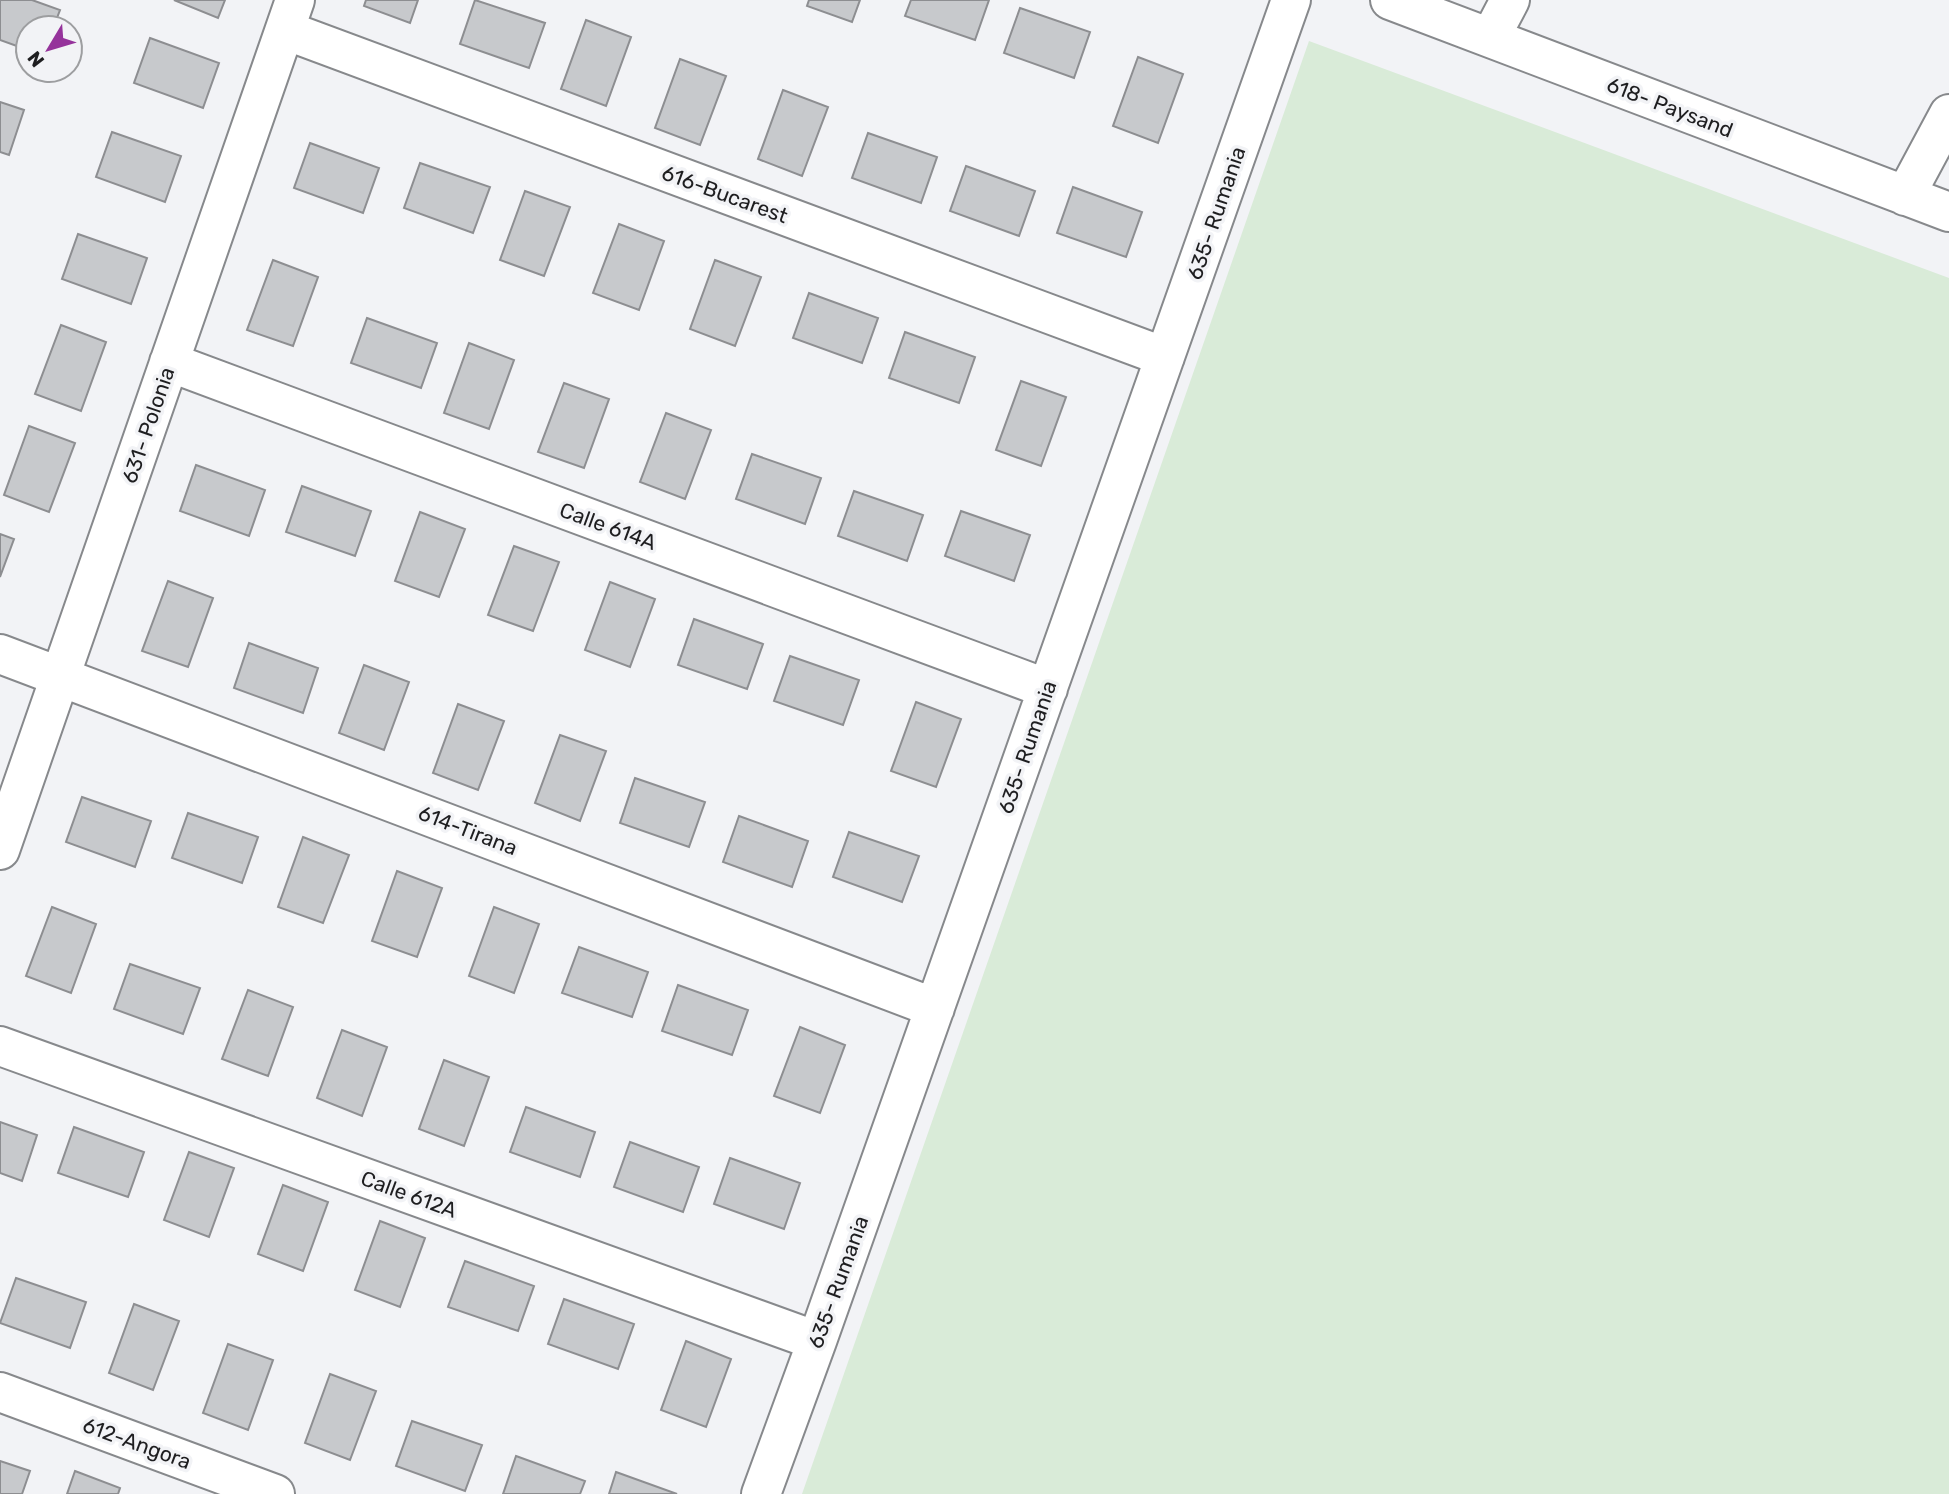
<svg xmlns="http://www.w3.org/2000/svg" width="1949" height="1494" font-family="Rubik,sans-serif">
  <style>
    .green { fill: #d9ebd8 }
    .building { fill: #c7c9cc; stroke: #8d8e91; stroke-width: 2 }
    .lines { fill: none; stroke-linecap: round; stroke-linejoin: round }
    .minor-casing { stroke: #87898c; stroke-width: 42 }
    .minor { stroke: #fff; stroke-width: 38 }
    .labels { text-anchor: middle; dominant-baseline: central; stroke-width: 7; stroke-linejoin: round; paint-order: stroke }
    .street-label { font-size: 21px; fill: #1e1e20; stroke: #f2f3f6 }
  </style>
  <rect width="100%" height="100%" fill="#f2f3f6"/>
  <path class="green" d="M1309,41L1949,278V1494H802Z"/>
  <path class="building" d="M0,0H32L60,10L53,28H28V50L0,40Z
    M174,0H225L218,18Z
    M366,0H418L410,23L364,6Z
    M475,0L545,23L529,68L460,44Z
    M809,0H860L852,22L807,6Z
    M911,0H989L975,40L905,16Z
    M1020,8L1090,32L1074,78L1004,53Z
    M586,20L631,37L606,106L561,89Z
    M150,38L219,63L203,108L134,83Z
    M1138,57L1183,74L1158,143L1113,126Z
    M680,59L726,76L700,145L655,128Z
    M783,90L828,107L802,176L758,159Z
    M0,102L24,110L9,155L0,152Z
    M112,132L181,156L165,202L96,177Z
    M868,133L937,157L921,203L852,178Z
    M310,143L379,168L363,213L294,188Z
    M420,163L490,187L473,233L404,208Z
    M966,166L1035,191L1019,236L950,211Z
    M1073,187L1142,212L1126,257L1057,233Z
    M525,191L570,207L544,276L500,260Z
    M619,224L664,241L639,310L593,293Z
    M78,234L147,258L131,304L62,279Z
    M273,260L318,277L293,346L247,330Z
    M715,260L761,277L735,346L690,329Z
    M809,293L878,318L862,363L793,338Z
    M367,318L437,343L421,388L351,363Z
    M61,325L106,342L81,411L35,394Z
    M905,332L975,357L959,403L889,378Z
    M469,343L514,360L489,429L444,413Z
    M1021,381L1066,397L1041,466L996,450Z
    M564,383L609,399L584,468L538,452Z
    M666,413L711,430L685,499L640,482Z
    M29,426L75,443L49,512L4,495Z
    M752,454L821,478L805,524L736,499Z
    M196,465L265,490L249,536L180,511Z
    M302,486L371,511L355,556L286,532Z
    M854,491L923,515L907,561L838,536Z
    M961,511L1030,535L1014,581L945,556Z
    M420,512L465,529L439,597L395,581Z
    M0,534L14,539L0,577Z
    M514,546L559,562L533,631L488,615Z
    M168,581L213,598L188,667L142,651Z
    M610,582L655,599L630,667L585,650Z
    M694,619L763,644L747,689L678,665Z
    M249,643L318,668L303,713L234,688Z
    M790,656L859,680L843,725L774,701Z
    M364,665L409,682L384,750L339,733Z
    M916,702L961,719L936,787L891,771Z
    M458,704L504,721L478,790L433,773Z
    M560,735L606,751L580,821L535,803Z
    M635,778L705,802L689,847L620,823Z
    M82,797L151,821L135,867L66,842Z
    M188,813L258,837L242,883L172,858Z
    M739,816L808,841L792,887L723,862Z
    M849,832L919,856L902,902L833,877Z
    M303,837L349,855L323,923L278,907Z
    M397,871L442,888L417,957L372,941Z
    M52,907L96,924L71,993L26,976Z
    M494,907L539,924L514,993L469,976Z
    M579,947L648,972L632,1017L562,993Z
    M130,964L200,988L183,1034L114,1009Z
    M678,985L748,1010L732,1055L662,1031Z
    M248,990L293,1007L268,1076L222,1059Z
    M800,1027L845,1045L820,1113L774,1096Z
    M342,1030L387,1047L362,1116L317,1098Z
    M444,1060L489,1077L464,1146L419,1129Z
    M526,1107L595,1132L580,1177L510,1152Z
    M0,1122L37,1135L22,1181L0,1173Z
    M74,1127L144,1152L128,1197L58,1173Z
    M630,1142L699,1167L683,1212L614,1187Z
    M189,1152L234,1168L209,1237L164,1220Z
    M730,1158L800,1183L784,1229L714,1204Z
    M283,1185L328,1202L303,1271L258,1254Z
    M380,1221L425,1238L400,1307L355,1290Z
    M465,1261L534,1286L518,1331L448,1307Z
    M16,1278L86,1302L70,1348L0,1323Z
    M564,1299L634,1324L618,1369L548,1344Z
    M134,1304L179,1321L153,1390L109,1373Z
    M686,1341L731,1359L706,1427L661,1410Z
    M228,1344L273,1360L248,1430L203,1413Z
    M330,1374L376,1391L350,1460L305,1443Z
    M412,1421L482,1445L465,1491L396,1466Z
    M516,1456L585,1481L580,1494H503Z
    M0,1461L30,1471L22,1494H0Z
    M75,1471L120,1488L118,1494H67Z
    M616,1472L677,1494H609Z"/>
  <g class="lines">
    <defs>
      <path id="minor" d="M1390,0L1949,212
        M285,30L1165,357
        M1490,38L1510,0
        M1905,196L1949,114
        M169,362L1048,689
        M0,654L935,1008
        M0,850L295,0
        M0,1046L817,1341
        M0,1392L275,1494
        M761,1494L817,1341L1291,0"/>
    </defs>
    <use href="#minor" class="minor-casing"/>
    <use href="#minor" class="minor"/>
  </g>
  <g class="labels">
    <g class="street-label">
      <text transform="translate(1670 107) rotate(21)">618- Paysand</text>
      <text transform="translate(725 194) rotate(20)">616-Bucarest</text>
      <text transform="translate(1216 213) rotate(-71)">635- Rumania</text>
      <text transform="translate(148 425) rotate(-71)">631- Polonia</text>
      <text transform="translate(608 526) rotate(20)">Calle 614A</text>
      <text transform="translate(1027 747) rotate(-71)">635- Rumania</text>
      <text transform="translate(468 830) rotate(21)">614-Tirana</text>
      <text transform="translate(409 1194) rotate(20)">Calle 612A</text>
      <text transform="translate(838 1282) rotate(-70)">635- Rumania</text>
      <text transform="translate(137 1443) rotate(20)">612-Angora</text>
    </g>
  </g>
  <g transform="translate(49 49) rotate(232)"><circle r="33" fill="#f2f3f6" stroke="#9d9ea0" stroke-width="2"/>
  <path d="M0-5L12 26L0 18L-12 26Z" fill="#95339b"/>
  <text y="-10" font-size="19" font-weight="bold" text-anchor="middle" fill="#1e1e20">N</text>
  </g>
</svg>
